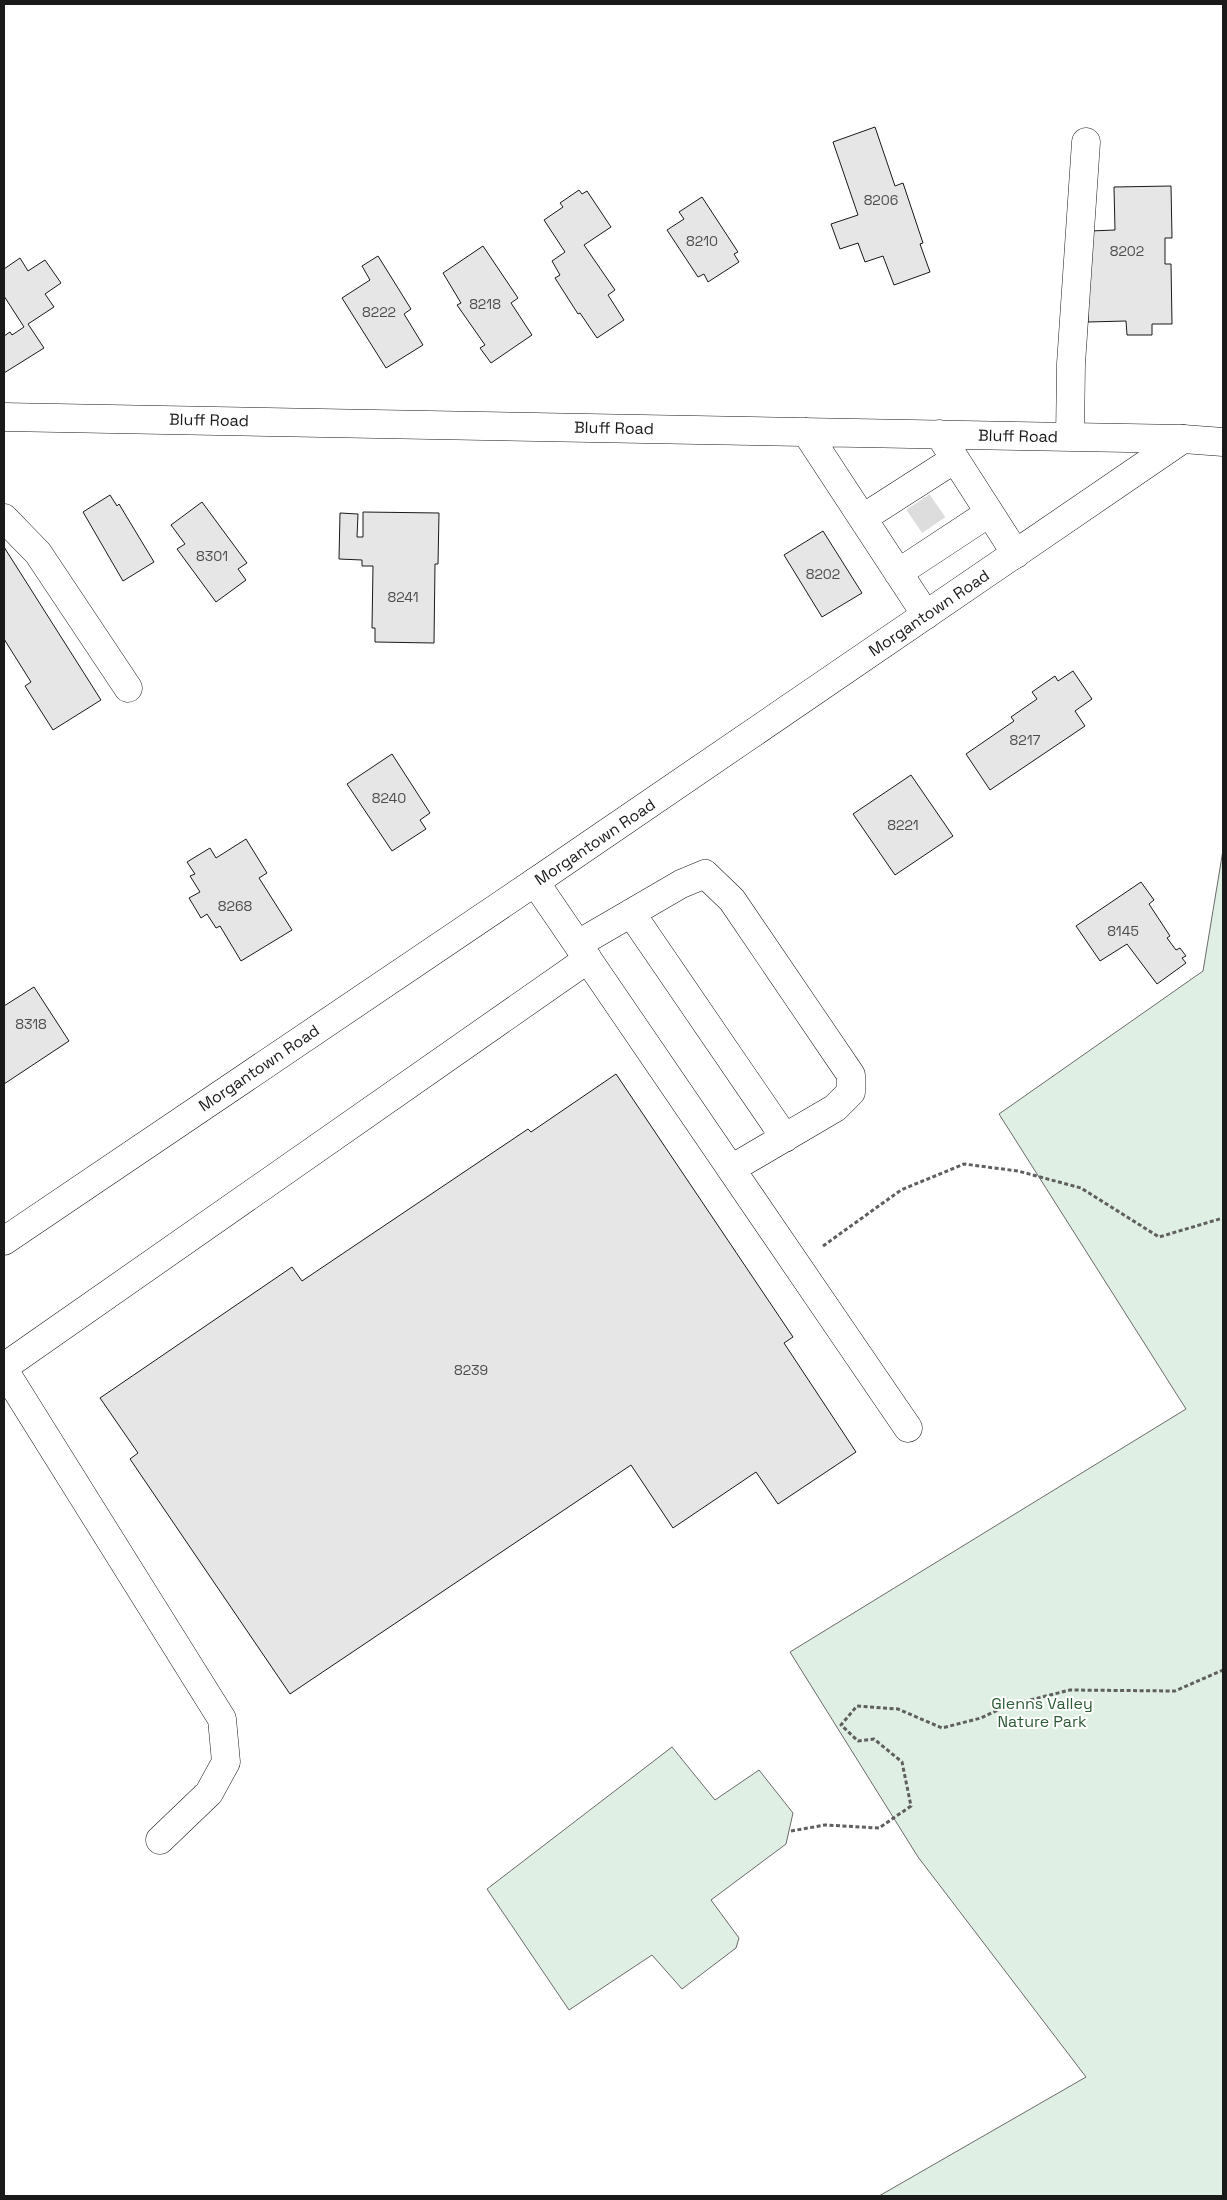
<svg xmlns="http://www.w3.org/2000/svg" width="1227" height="2200" font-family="'Space Grotesk',sans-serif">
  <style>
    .green { fill: #e0efe3; stroke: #6a6a6a }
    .building { fill: #e6e6e6; stroke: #1a1a1a }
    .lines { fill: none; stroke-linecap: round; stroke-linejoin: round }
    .minor-tunnel { stroke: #ddd; stroke-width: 28; stroke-dasharray: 28 14; stroke-linecap: butt }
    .minor-casing { stroke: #1a1a1a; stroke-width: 29 }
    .major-casing { stroke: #1a1a1a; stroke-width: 29 }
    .path { stroke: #5f5f5f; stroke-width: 3; stroke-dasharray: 4 2.5; stroke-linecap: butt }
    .minor { stroke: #fff; stroke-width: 28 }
    .major { stroke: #fff; stroke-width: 28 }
    .labels { text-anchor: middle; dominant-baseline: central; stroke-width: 4; stroke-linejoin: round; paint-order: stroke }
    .number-label { font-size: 14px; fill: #4d4d4d }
    .street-label { font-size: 16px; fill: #1a1a1a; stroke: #fff }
    .park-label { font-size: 16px; fill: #2b5a34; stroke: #fff }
  </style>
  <rect width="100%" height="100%" fill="#fff"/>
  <path class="green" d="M1223,850V2196H879L1086,2077L918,1857L790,1652L1186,1409L999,1114L1203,971Z
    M672,1747L715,1800L759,1770L793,1813L786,1844L711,1900L739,1938L736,1948L682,1989L652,1955L569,2010L487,1889Z"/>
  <path class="building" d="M875,127L895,186L903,183L923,243L920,244L930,272L894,285L883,256L865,262L858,243L840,249L831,224L858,215L833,142Z
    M1171,186L1172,238H1165V264H1171L1172,324H1152V335H1127L1126,321L1088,322L1090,231L1115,230L1114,187Z
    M579,190L582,194L587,191L611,227L584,245L615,290L608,295L624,320L597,338L580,313L578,314L555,278L560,275L552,261L565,252L544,220L563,207L560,203Z
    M702,197L738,252L734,254L739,262L708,282L704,274L698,277L667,230L684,219L679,212Z
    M483,246L518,298L511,303L532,335L491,363L480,348L485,345L457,305L461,303L443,273Z
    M378,256L411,309L404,314L423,345L386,368L342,298L370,280L362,266Z
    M20,258L28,271L45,260L61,283L45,294L54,307L28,324L44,348L4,373V336L10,332L12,335L24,327L4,296V269Z
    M110,495L117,506L119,504L154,562L123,581L83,512Z
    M202,502L247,563L238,569L246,580L216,602L177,549L185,544L171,525Z
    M363,512L439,513L438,564H435L434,643L375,642V628H372L373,566H362V560L339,559L340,513L358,514L357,537H363Z
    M823,531L862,593L822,617L784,555Z
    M4,547L101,700L53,730L25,686L31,682L4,639Z
    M1073,671L1092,699L1075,711L1085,726L990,790L966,754L1014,721L1011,717L1037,699L1032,692L1055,676L1058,681Z
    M392,754L430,813L420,820L426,829L392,851L347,784Z
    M911,775L953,836L895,875L853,814Z
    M246,839L267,873L259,878L292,930L241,961L220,926L216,928L207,914L201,918L189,898L200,892L190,876L195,874L187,862L210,848L216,858Z
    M1141,882L1154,900L1149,904L1170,936L1167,938L1176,950L1180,948L1186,956L1182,958L1186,963L1157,984L1127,944L1100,961L1076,926Z
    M34,987L69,1041L4,1084V1006Z
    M616,1074L793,1337L784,1343L856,1452L778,1504L756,1472L673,1528L631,1465L290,1694L130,1459L138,1453L100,1398L292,1267L302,1281L528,1129L531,1132Z"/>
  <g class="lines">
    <path class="minor-tunnel" d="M918,502L939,533"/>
    <defs>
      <path id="minor" d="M4,417L1183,439
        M806,432L926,615
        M939,434L1016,554
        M1070,437L1071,364L1086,142
        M4,518L38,553L128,688
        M863,518L955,459
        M898,573L989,513
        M535,882L908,1428
        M631,913L785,1138
        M578,944L681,884L705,874L732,900L851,1075V1092L835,1108L731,1169
        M4,1367L588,959
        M4,1370L222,1719L226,1762L209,1793L160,1840"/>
      <path id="major" d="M4,1241L535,882L1183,439L1223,442"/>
    </defs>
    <use href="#minor" class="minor-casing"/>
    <use href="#major" class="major-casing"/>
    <path class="path" d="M823,1246L901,1190L964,1164L1018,1171L1081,1188L1159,1237L1223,1218
      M791,1831L825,1825L879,1828L911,1806L902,1762L874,1739L858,1741L841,1725L857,1706L898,1709L942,1728L981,1718L1006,1706L1070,1690L1175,1691L1223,1670"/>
    <use href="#minor" class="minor"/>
    <use href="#major" class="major"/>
  </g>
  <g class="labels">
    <g class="number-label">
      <text x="881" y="200">8206</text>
      <text x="702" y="241">8210</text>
      <text x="1127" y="251">8202</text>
      <text x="485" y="304">8218</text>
      <text x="379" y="312">8222</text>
      <text x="212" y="556">8301</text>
      <text x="823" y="574">8202</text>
      <text x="403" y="597">8241</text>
      <text x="1025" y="740">8217</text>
      <text x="389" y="798">8240</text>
      <text x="903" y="825">8221</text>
      <text x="235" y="906">8268</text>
      <text x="1123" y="931">8145</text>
      <text x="31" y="1024">8318</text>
      <text x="471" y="1370">8239</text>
    </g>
    <g class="street-label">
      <text transform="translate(209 420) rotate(1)">Bluff Road</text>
      <text transform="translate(614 428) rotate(1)">Bluff Road</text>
      <text transform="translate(1018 436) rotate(1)">Bluff Road</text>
      <text transform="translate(929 613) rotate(-34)">Morgantown Road</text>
      <text transform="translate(595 842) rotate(-34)">Morgantown Road</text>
      <text transform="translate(259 1068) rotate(-34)">Morgantown Road</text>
    </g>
    <g class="park-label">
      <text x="1042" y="1703">Glenns Valley<tspan x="1042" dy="18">Nature Park</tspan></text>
    </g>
  </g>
  <rect width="1227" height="2200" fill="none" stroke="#1a1a1a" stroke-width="10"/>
</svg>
